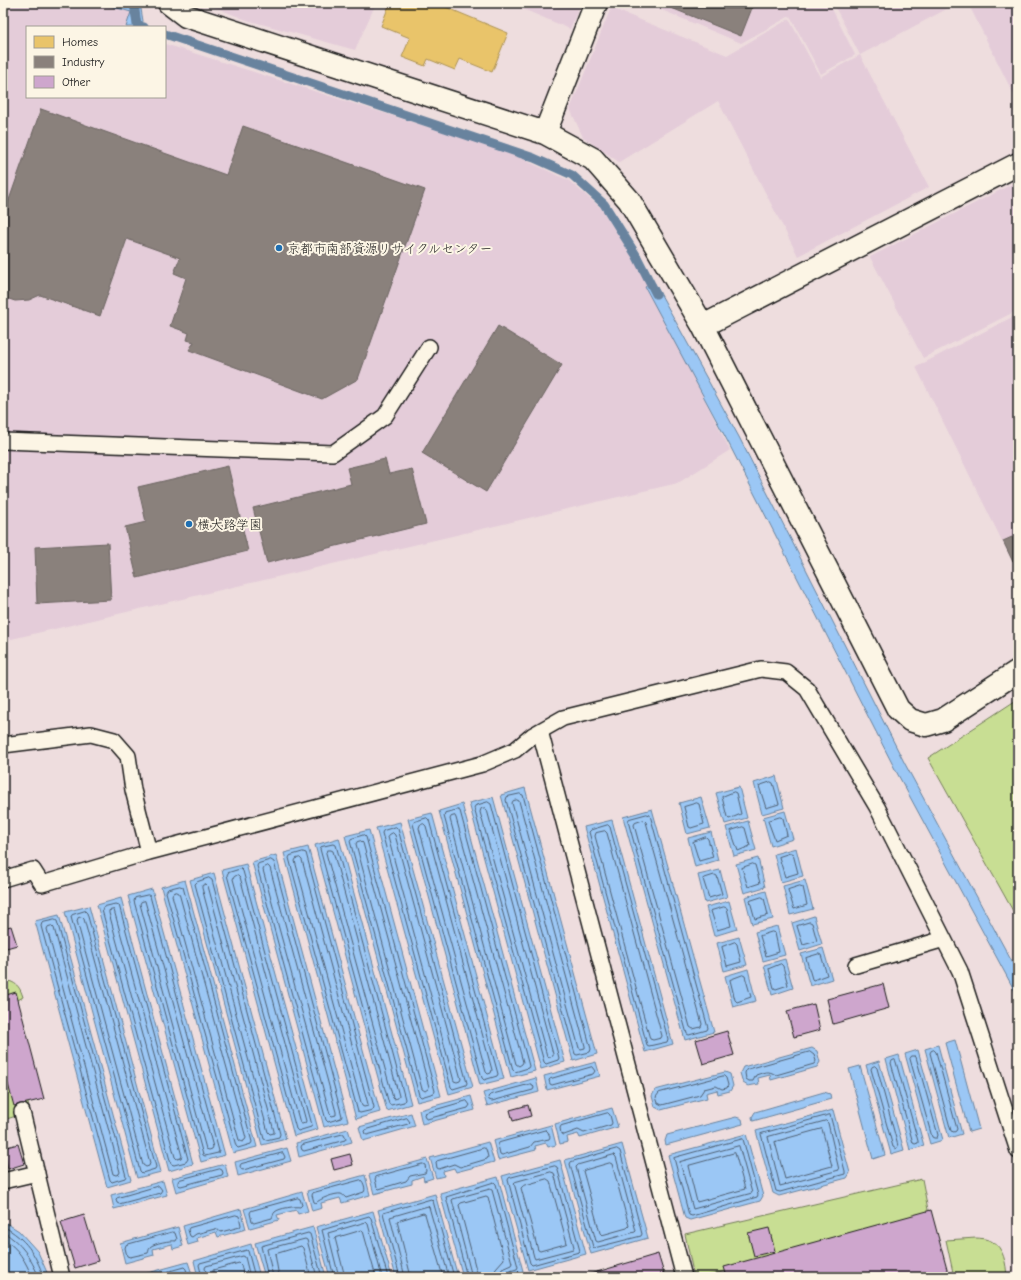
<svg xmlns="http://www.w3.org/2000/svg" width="1021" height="1280" font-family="'Comic Neue','Klee One',sans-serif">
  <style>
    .built { fill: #e4ccd9 }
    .green { fill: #c8de93; stroke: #727d58 }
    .water { fill: #9bc7f5; stroke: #68839e }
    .homes { fill: #e9c46a; stroke: #ac9253 }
    .industry { fill: #8a817c; stroke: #69635f }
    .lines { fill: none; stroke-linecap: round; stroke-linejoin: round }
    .shore { stroke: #4f6073; stroke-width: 1 }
    .stream { stroke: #68839e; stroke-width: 9 }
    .building { fill: #cea6cd; stroke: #1c1c1c }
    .service-casing { stroke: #1c1c1c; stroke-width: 18 }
    .minor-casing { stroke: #1c1c1c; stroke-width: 25 }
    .service { stroke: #fcf5e5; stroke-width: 15 }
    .minor { stroke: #fcf5e5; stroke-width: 22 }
    .poi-dot { fill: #1f6fb2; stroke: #fcf5e5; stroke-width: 1.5 }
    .labels { text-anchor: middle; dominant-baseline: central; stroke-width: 4; stroke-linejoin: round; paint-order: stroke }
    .poi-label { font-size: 13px; fill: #1c1c1c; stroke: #fcf5e5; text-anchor: start }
  </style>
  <rect width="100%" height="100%" fill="#eeddde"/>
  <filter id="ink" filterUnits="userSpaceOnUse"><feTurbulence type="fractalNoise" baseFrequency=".025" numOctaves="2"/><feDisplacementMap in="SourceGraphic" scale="8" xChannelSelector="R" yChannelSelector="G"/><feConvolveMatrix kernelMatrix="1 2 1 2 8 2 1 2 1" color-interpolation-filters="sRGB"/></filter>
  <g filter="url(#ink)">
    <path class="built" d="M3,3H139L143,27H27V97H165V44L507,152L568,180L601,208L637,265L730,450L678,483L3,641Z
      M204,3H376L355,50L247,20Z
      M509,3H581L570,29Z
      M645,3H829L855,55L821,74L790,16L741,43Z
      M833,3H958L860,55L929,187L798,256L718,101L619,162L583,137L570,109L611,8L727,55L789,19L820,77L860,55Z
      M968,3H1018V103Z
      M1018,181V310L923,358L870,257Z
      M1018,314V573L916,367Z"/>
    <path class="green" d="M1018,699V920L928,758Z
      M9,981C18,984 20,988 23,997L6,1007L30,1112L3,1120V983Z
      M922,1179L930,1220L702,1277H694L685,1234Z
      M976,1238C980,1238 987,1239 991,1241C1004,1247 1006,1264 1007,1277H954L946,1240Z"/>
    <path class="water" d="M100,3H140L143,21L141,27H126L131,12Z
      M654,282L739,437L905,764L1018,973V997L896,771L728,442L645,287Z
      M776,776L784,808L762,814L754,783Z
      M739,787L747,818L725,824L716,793Z
      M525,788L597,1054L573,1061L501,795Z
      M493,797L565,1062L541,1069L469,803Z
      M701,797L710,828L687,834L679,803Z
      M462,804L535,1071L511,1077L439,811Z
      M652,809L714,1032L685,1040L623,817Z
      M785,811L793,839L771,846L763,817Z
      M432,813L504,1079L480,1085L408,819Z
      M612,820L673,1044L645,1052L584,827Z
      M748,821L756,850L734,856L726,827Z
      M400,822L473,1087L449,1094L376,828Z
      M369,830L441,1096L417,1102L345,836Z
      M711,832L718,860L695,867L688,838Z
      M339,838L411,1104L387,1111L315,845Z
      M308,847L380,1112L356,1119L284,853Z
      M796,848L803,876L781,882L774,854Z
      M276,855L348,1121L324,1127L252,862Z
      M758,858L765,887L744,893L736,864Z
      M246,864L318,1129L294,1136L222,870Z
      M720,870L727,897L705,903L698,875Z
      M214,873L286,1139L262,1145L190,880Z
      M185,880L257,1147L233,1153L161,887Z
      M805,880L813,909L790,915L783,886Z
      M152,889L225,1155L201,1162L128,896Z
      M766,891L773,919L752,924L745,897Z
      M121,898L193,1164L169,1171L97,905Z
      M729,901L737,929L714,936L706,907Z
      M89,906L161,1172L137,1178L65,912Z
      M59,915L131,1180L107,1187L35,921Z
      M814,916L822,944L800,951L792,923Z
      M777,926L785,955L763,961L755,932Z
      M739,937L747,965L724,971L717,943Z
      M823,948L832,979L810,986L801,954Z
      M785,959L793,988L772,995L764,965Z
      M748,969L756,1001L733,1007L725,976Z
      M955,1040L979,1129L969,1132L945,1043Z
      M938,1045L962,1134L949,1138L925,1049Z
      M812,1048L817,1051L820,1062L817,1067L771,1080L770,1075L758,1078L759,1084L748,1086L743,1083L740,1073L743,1067Z
      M918,1050L943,1140L930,1144L905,1054Z
      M899,1055L924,1146L910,1150L886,1059Z
      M879,1061L904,1150L891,1154L866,1065Z
      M596,1062L600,1076L547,1090L544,1076Z
      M860,1066L885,1155L873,1159L849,1069Z
      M725,1072L730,1074L733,1086L730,1091L718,1094L717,1090L706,1093L707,1098L661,1110L655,1107L652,1096L655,1090Z
      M536,1078L539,1092L487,1106L483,1093Z
      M824,1092L830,1094L831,1099L753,1121L752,1117L755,1112Z
      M471,1096L475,1110L422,1124L419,1110Z
      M612,1108L618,1127L580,1138L578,1134L567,1137L568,1142L560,1144L555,1124Z
      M833,1110L850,1173L847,1178L779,1196L773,1193L756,1131Z
      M411,1113L415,1126L363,1141L359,1127Z
      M736,1117L742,1119L743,1124L666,1145L665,1141L667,1135Z
      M551,1125L556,1145L548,1147L546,1143L535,1146L536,1150L498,1160L493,1141Z
      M348,1129L352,1142L299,1157L296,1143Z
      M746,1134L763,1196L760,1201L690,1220L685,1218L668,1155Z
      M488,1142L494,1162L456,1172L454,1168L443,1171L444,1176L436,1178L430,1158Z
      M622,1144L648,1238L591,1254L565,1160Z
      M287,1148L291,1161L238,1176L235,1162Z
      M427,1159L433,1178L424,1181L423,1176L412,1180V1184L374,1194L369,1175Z
      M560,1160L586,1254L528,1270L502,1176Z
      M225,1164L228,1177L176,1192L172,1178Z
      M365,1175L370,1195L342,1203L340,1198L321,1203L322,1208L312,1211L307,1191Z
      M498,1177L523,1271L502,1277H463L440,1193Z
      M163,1181L167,1195L114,1209L111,1195Z
      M302,1192L308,1211L298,1214L296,1210L277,1215L279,1220L250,1228L244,1209Z
      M435,1194L458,1277H396L378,1210Z
      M241,1209L246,1229L218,1237L216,1232L197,1238L198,1242L188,1245L183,1226Z
      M373,1211L392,1277H330L316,1227Z
      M3,1221L19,1231L38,1252L49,1277H3Z
      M178,1227L183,1246L173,1249L172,1244L153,1249L154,1255L125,1263L120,1243Z
      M313,1227L326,1277H265L255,1243Z
      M251,1244L260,1277H198L194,1261Z
      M188,1262L193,1277H133Z"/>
    <path class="homes" d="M390,3H436L508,33L492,72L460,59L455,70L428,59L425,66L402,57L410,38L381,26Z"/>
    <path class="industry" d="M659,3H754L741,36Z
      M41,109L226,175L243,126L425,190L358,379L322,399L189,350L194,342L187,340L189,333L170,326L186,278L174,273L180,258L127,239L100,316L40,295L29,300L15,301L3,297V217Z
      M498,326L562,365L486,492L422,453Z
      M385,459L389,474L412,469L426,524L267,563L253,508L351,484L347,468Z
      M228,466L248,551L137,578L125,527L146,522L138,487Z
      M1012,537L1018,549V560L1013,562L1003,541Z
      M108,543L111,600L37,604L35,547Z"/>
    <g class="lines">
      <path class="shore" d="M771,782L773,783L779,804L766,808L759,786Z
        M734,792L736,793L741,814L729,819L727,817L722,797Z
        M520,794L523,795L591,1049L590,1052L577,1055L575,1054L506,800L507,797Z
        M517,800L519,801L585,1046V1048L581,1049L579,1048L512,803L513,801Z
        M488,802L491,804L559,1058L558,1060L546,1064L544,1062L474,808L475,806Z
        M697,803L699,804L704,824L691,828L689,827L684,807Z
        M485,808L487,810L553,1054V1056L550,1057L547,1056L480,812L481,809Z
        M458,810L460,811L529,1066L528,1068L515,1072L513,1070L444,816L445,813Z
        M647,814L650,815L708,1028L707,1030L689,1035L687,1034L628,821L629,819Z
        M455,816L456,818L523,1062L522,1064L519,1066L516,1064L450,819L451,817Z
        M780,817L783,818L787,835L775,840L768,821Z
        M427,818L429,820L498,1074L497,1076L484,1080L482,1078L413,824L414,822Z
        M644,820L646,822L702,1024L701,1027L693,1029L690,1027L634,825L635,823Z
        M424,824L426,826L492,1070L491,1073L488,1074L486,1072L419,828L420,825Z
        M608,825L610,827L668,1039L667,1042L649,1046L647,1045L589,832L591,830Z
        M396,827L398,829L467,1083L466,1085L453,1089L451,1087L382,833L383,831Z
        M743,827L745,828L750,846L738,851L731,831Z
        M605,831L607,833L662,1036L661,1038L653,1040L650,1039L595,836L596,833Z
        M393,833L395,835L461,1079L460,1081L457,1082L454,1081L388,837L389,835Z
        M364,835L366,837L435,1091L434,1093L421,1097L419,1095L350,841L351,839Z
        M706,837L708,839L713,857L699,861L693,842Z
        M361,841L363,843L429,1087L428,1089L425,1091L422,1089L356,844L357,842Z
        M334,844L336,845L405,1099L404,1102L391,1105L389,1104L320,849L321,847Z
        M328,850H331L333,851L399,1096L398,1098L394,1099L393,1098L326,853Z
        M303,852L306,853L374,1107L373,1110L360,1113L358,1112L289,858L290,856Z
        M791,853L793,854L798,873L785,877L779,857Z
        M300,858L302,860L368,1104V1106L364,1107L362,1106L295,861L296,859Z
        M271,860L274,862L342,1116L341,1118L328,1122L326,1120L257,866L258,864Z
        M753,864L755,865L760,883L748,887L742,868Z
        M268,866L270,868L336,1112V1115L332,1116L330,1114L263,870L264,868Z
        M241,869L243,871L312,1125L311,1127L298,1131L296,1129L227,875L228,873Z
        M238,875L240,877L306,1121L305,1123L302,1124L300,1123L233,879L234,877Z
        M715,875L717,876L722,894L709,898L703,879Z
        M209,878L212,880L280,1134L279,1137L266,1140L264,1139L195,884L197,882Z
        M206,884L208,886L274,1131V1133L270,1134L268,1132L202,888V886Z
        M180,886L183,887L252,1142L251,1144L238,1148L236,1146L166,892L168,889Z
        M800,886L803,887L807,905L794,909L788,890Z
        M177,892L179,893L246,1138L245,1140L242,1142L239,1140L172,895L173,893Z
        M148,895L150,896L219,1151L218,1153L205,1156L203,1155L134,901L135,898Z
        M762,897L764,898L768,915L755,919L750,901Z
        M145,901L213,1147L212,1149L209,1150L206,1149L140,904L141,902Z
        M116,904L119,905L188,1159L186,1162L174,1165L171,1164L102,910L104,907Z
        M724,907L727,908L731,926L717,930L711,911Z
        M114,910L182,1156L181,1158L177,1159L175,1157L109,913V911Z
        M85,911L87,913L156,1167L155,1169L142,1173L140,1171L71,917L72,915Z
        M82,917L84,919L150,1163L149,1166L146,1167L143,1165L77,921L78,918Z
        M55,920L57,921L126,1176L125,1178L112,1182L110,1180L41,926L42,923Z
        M810,922L812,923L817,941L803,945L797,926Z
        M52,926L54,928L120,1172L119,1174L116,1175L113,1174L47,929L48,927Z
        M772,932L775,933L779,952L766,956L760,936Z
        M735,942L737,944L741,962L727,966L722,947Z
        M819,954L821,955L827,975L813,980L812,979L806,958Z
        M781,964L783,966L788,985L776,989L774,988L769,969Z
        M743,975L745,976L751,997L737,1002L735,1000L730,980Z
        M934,1050L936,1052L957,1129L956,1131L954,1132L951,1131L930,1053L931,1051Z
        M810,1052L814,1055L816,1061L814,1064L776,1075C768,1070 765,1072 756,1075L753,1081H749L746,1079L745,1073L746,1070Z
        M912,1056H915L916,1057L938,1135L937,1138H934L932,1137L910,1059Z
        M895,1060L896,1062L918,1141V1143L915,1144L913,1143L891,1063L892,1061Z
        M875,1066L877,1068L898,1146L896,1149L893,1147L871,1069L872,1067Z
        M592,1067L595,1071L593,1074L552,1085L550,1084L549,1080L550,1079Z
        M724,1076L726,1078L728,1085L727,1088L722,1089L716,1086L704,1089L700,1095L662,1105L658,1103L656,1097L659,1093Z
        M531,1084L533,1085L534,1088L533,1090L492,1101L489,1100L488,1097L490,1095Z
        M467,1101L470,1105L468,1108L427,1119L425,1118L424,1114L425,1113Z
        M608,1113L610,1115L612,1123L611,1125L584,1133L578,1130L564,1135L561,1134L560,1128L561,1126Z
        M830,1115L845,1171V1174L780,1192L776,1191L761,1134Z
        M407,1118L410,1122L408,1124L367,1135L365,1134L364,1131L365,1130Z
        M826,1121L828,1123L839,1170L780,1186L768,1137Z
        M822,1129L832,1166L785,1179L775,1142Z
        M546,1130L548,1132L550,1137L549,1139L534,1142L530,1147L502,1155L500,1154L498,1145L499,1143Z
        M344,1134L346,1138L345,1140L304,1151L302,1150L301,1147L302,1145Z
        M743,1139L758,1195L757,1197L692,1216L689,1215L674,1158Z
        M739,1146L752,1193L693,1209L680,1162Z
        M484,1148L486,1149L488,1157L487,1159L460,1167L454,1164L439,1169L437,1168L436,1162L437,1161Z
        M617,1149L620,1151L642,1234L641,1236L594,1248L593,1247L570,1164L571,1162Z
        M283,1153L285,1157L284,1159L243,1170L241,1169L240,1166L241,1164Z
        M735,1153L745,1189L697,1202L688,1166Z
        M614,1155L616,1157L636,1231L635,1232L598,1242L596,1241L576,1167L578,1165Z
        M610,1163L612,1164L629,1226L627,1228L602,1235L600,1233L583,1171L585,1170Z
        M423,1164L425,1165L426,1171L425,1173L410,1176L406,1181L379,1189L377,1187L375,1179L376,1177Z
        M555,1166L557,1167L580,1251L579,1252L532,1265L530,1263L508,1180L509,1178Z
        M220,1169L222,1170L223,1173L222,1175L181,1186L178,1185V1182L179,1180Z
        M551,1172L554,1173L574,1247L573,1249L535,1259L534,1257L514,1183L515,1182Z
        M547,1179L550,1181L567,1243L565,1244L540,1251L538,1250L521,1188L523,1186Z
        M361,1180C364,1182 366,1190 364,1192L346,1198C345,1197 342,1194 341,1194C335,1193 319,1199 316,1203L314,1202L312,1195L313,1193Z
        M159,1186L162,1190L160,1193L119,1204L117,1203L116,1199L117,1198Z
        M298,1198L300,1199L302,1205L300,1207C296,1206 279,1208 275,1212C273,1214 273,1216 272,1218L254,1223L252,1222L250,1213L251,1211Z
        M236,1215L239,1216L241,1225L240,1227L221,1232L215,1229L196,1234L192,1237L190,1236L188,1230L189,1228Z
        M3,1226C27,1240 34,1252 44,1277
        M3,1232C22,1243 30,1257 39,1277
        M173,1232L175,1233L177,1239L176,1241C171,1240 154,1243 150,1247C149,1248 149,1251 148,1253L130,1257L127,1256L125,1248L126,1245Z
        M3,1239C18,1247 26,1262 32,1277
        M148,1277L184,1267L186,1269L188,1277
        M202,1277L199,1265L200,1263L247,1250L248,1251L255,1277
        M207,1277L205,1268L206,1266L243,1256L245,1257L250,1277
        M213,1277V1270L239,1263L241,1265L244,1277
        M268,1277L261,1246L308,1233L310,1234L322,1277
        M273,1277L267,1249L305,1239L307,1240L317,1277
        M279,1277L275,1254L301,1246L303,1248L311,1277
        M334,1277L322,1230L369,1216L371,1218L388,1277
        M339,1277L328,1233L366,1222L368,1224L382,1277
        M345,1277L335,1238L362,1230L363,1231L376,1277
        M400,1277L383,1213L431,1199L433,1201L454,1277
        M405,1277L390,1217L428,1206L429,1207L449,1277
        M411,1277L397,1221L423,1213L425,1214L443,1277
        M467,1277L446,1197L494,1182L496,1184L518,1267L517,1269L506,1272L505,1277
        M472,1277L452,1200L453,1199L490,1189L492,1190L512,1263L511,1265L502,1269L500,1277
        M478,1277L459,1205L461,1203L486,1196L488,1197L504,1259L496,1268L494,1277"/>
      <path class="stream" d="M134,3L137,25L144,27
        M165,34L534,158L572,175L604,204L636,255L656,294"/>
    </g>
    <path class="building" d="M11,926L17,945L3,949V928Z
      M883,984L889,1008L833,1024L827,999Z
      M16,992L44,1099L14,1106L3,1066V996Z
      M814,1004L820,1030L794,1037L787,1011Z
      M727,1031L734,1055L703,1064L696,1040Z
      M528,1105L531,1116L513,1121L510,1110Z
      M18,1144L24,1164L8,1169L3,1148Z
      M350,1154L353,1165L334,1170L331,1159Z
      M931,1210L949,1277H727L724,1267Z
      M84,1215L98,1261L75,1268L61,1222Z
      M769,1228L775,1251L754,1256L748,1233Z
      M658,1254L665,1277H580Z"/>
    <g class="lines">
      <defs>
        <path id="service" d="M3,441L333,453L385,416L429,347
          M540,731L684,1277
          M3,745L91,734L114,740L128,756L133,790L149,852
          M3,879L33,870L42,884L149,852L482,764L515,750L533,735L563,718L761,669L786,672L807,689L877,807L960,971L1018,1151
          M856,965L944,939
          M22,1112L62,1277
          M3,1181L37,1173"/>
        <path id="minor" d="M169,3L186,16L545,133L593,159L629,200L703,326L898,709L910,720L926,725L943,720L1018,671
          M545,133L596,3
          M703,326L1018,164"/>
      </defs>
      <use href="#service" class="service-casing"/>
      <use href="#minor" class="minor-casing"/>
      <use href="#service" class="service"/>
      <use href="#minor" class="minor"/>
    </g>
  </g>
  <g class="poi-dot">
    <circle cx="279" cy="248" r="4"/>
    <circle cx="189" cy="524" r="4"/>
  </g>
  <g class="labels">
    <g class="poi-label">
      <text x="287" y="248">京都市南部資源リサイクルセンター</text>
      <text x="197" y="524">横大路学園</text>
    </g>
  </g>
  <rect width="1021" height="1280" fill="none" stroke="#fcf5e5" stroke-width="16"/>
  <rect x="8" y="8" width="1005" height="1264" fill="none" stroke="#1c1c1c" stroke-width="1.5" filter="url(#ink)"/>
  <rect x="26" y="26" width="140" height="72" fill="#fcf5e5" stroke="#a29e95"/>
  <rect x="34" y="36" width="20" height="12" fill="#e9c46a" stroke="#a29e95"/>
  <text x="62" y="46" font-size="12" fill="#1c1c1c">Homes</text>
  <rect x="34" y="56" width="20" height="12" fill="#8a817c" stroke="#a29e95"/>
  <text x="62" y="66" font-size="12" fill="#1c1c1c">Industry</text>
  <rect x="34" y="76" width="20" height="12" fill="#cea6cd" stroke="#a29e95"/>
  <text x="62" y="86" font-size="12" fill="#1c1c1c">Other</text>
</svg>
